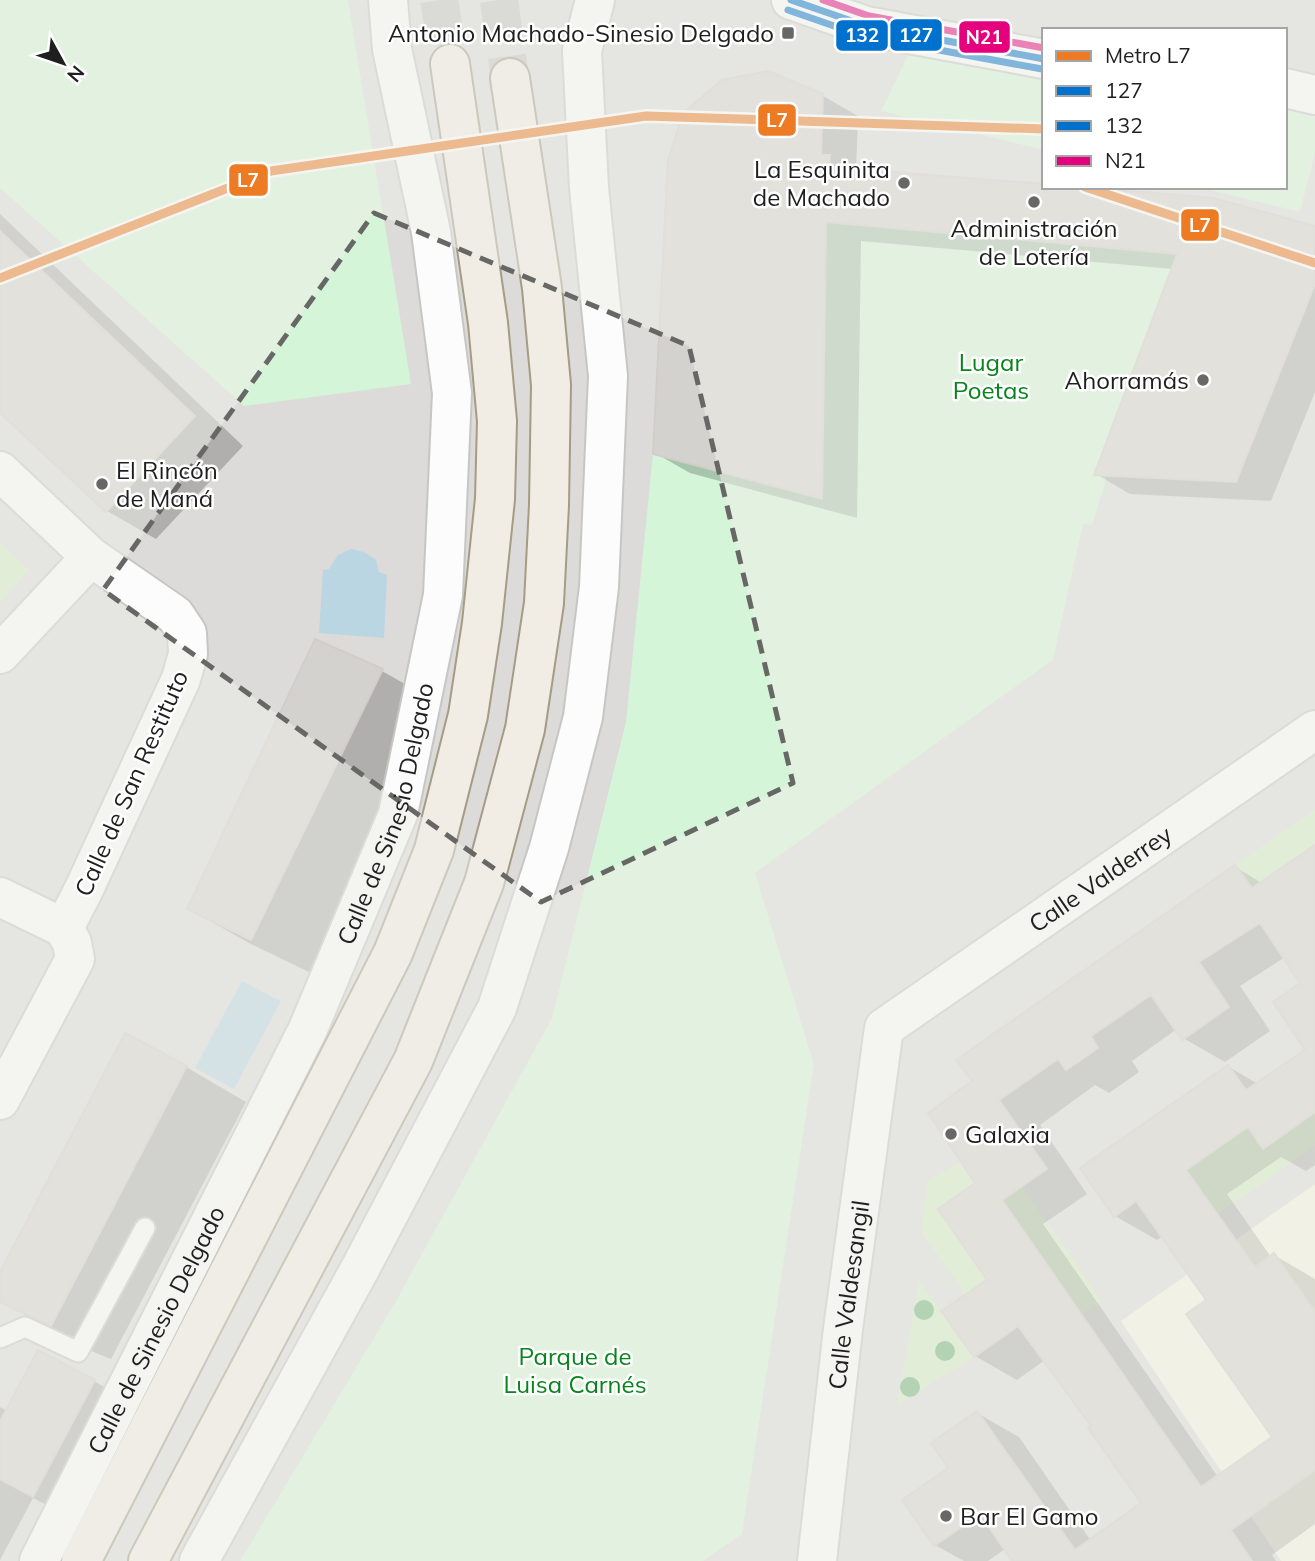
<svg xmlns="http://www.w3.org/2000/svg" width="1315" height="1561" font-family="Mulish,sans-serif">
  <style>
    .residential { fill: #dcdbd9; fill-rule: evenodd }
    .education { fill: #f5f6e3 }
    .grass { fill: #d6edc5 }
    .park { fill: #d4f5d8 }
    .water { fill: #b9d6e2 }
    .shadow { fill: #0003 }
    .building { fill: #d4d2cf; stroke: #d1cec9; stroke-width: 2; fill-rule: evenodd }
    .lines { fill: none; stroke-linecap: round; stroke-linejoin: round }
    .primary-tunnel { stroke: #c4c3c0; stroke-width: 38; stroke-dasharray: 38 19; stroke-linecap: butt }
    .service-casing { stroke: #c6c6c4; stroke-width: 23 }
    .minor-casing { stroke: #c6c6c4; stroke-width: 42 }
    .tertiary-casing { stroke: #c6c6c4; stroke-width: 42 }
    .primary-casing { stroke: #a49c84; stroke-width: 42 }
    .service { stroke: #fcfcfc; stroke-width: 19 }
    .minor { stroke: #fcfcfc; stroke-width: 38 }
    .tertiary { stroke: #fcfcfc; stroke-width: 38 }
    .primary { stroke: #f1ede5; stroke-width: 38 }
    .bus-1-casing { stroke: #fff; stroke-width: 12 }
    .bus-2-casing { stroke: #fff; stroke-width: 12 }
    .bus-3-casing { stroke: #fff; stroke-width: 12 }
    .bus-1 { stroke: #0072ce; stroke-width: 7 }
    .bus-2 { stroke: #0072ce; stroke-width: 7 }
    .bus-3 { stroke: #e5007d; stroke-width: 7 }
    .metro-1-casing { stroke: #fff; stroke-width: 14 }
    .metro-1 { stroke: #ed7b24; stroke-width: 9 }
    .tree { fill: #6eb377 }
    .marked { fill: none; stroke: #676765; stroke-width: 5; stroke-dasharray: 14 9; stroke-linejoin: round }
    .poi-dot { fill: #676765; stroke: #fff; stroke-width: 2.5 }
    .labels { text-anchor: middle; dominant-baseline: central; stroke-width: 5; stroke-linejoin: round; paint-order: stroke }
    .poi-label { font-size: 24px; fill: #1f1f1f; stroke: #fff; text-anchor: end }
    .park-label { font-size: 24px; fill: #07841b; stroke: #fff }
    .street-label { font-size: 24px; fill: #1f1f1f; stroke: #fff }
    .line-badge { stroke: #fff; stroke-width: 2.5 }
    .badge-label { font-size: 19px; text-anchor: middle; font-weight: bold; fill: #fff }
  </style>
  <rect width="100%" height="100%" fill="#edece8"/>
  <path class="residential" d="M0,0H1315V1561H0ZM1044,30H1285V187H1044Z"/>
  <path class="education" d="M1315,1184V1561H1281L1121,1321Z"/>
  <path class="grass" d="M0,543L29,570L0,602Z
    M1315,810V845L1252,888L1235,865Z
    M1315,1112V1146L1218,1214L1187,1170L1248,1127Z
    M961,1162L976,1183L986,1278L965,1294L921,1231L928,1180Z
    M1022,1186L1102,1301L1082,1315L1002,1200Z
    M919,1280L974,1357L897,1405Z"/>
  <path class="park" d="M0,0H348L411,384L244,406L0,188Z
    M911,49L1044,75V150L881,111Z
    M1285,106L1315,116V154L1300,212L1197,187H1285Z
    M826,222L1177,254L1092,525L1083,524L1053,660L755,873L814,1064L742,1534L703,1561H240L396,1301L552,1018L626,722L653,454L822,499Z"/>
  <path class="water" d="M351,549L364,552L376,560L379,572L387,575L384,638L319,633L323,570L329,569L338,555Z
    M242,981L281,1001L234,1089L195,1068Z"/>
  <path class="shadow" d="M823,96L858,116L856,171L1044,187L1315,229V392L1271,501L1130,494L1096,474L1173,269L861,241L857,518L690,473L655,453Z
    M0,214L243,446L156,539L107,511L0,410Z
    M382,671L442,705L311,973L249,943L189,909Z
    M1315,847V965L1293,952L1240,986L1270,1031L1225,1062L1183,1038L1177,1029L1132,1061L1139,1072L1109,1093L1095,1085L1040,1125L1087,1194L1043,1224L1218,1477L1274,1437L1208,1301L1163,1236L1157,1240L1115,1216L1229,1067L1258,1084L1308,1051L1315,975V1165L1306,1171L1281,1157L1227,1194L1271,1257L1274,1255L1315,1279V1524L1272,1555L1276,1561H1014L1005,1549L988,1561H964L935,1545L951,1468L977,1413L1019,1437L1091,1541L1144,1503L1094,1427L1045,1360L1017,1380L975,1356L990,1280L978,1183L974,1082L1235,867L1262,883Z
    M186,1067L246,1102L111,1359L86,1349L0,1301V1276Z
    M94,1381L142,1409L82,1523L33,1498L0,1560V1407L7,1411Z"/>
  <path class="building" d="M768,71L823,94L821,155H830L829,167L1044,184V187H1083L1213,198L1315,226V284L1236,482L1094,475L1177,254L826,222L822,499L653,454L668,160L683,113L722,80Z
    M0,231L195,416L106,512L0,413Z
    M315,639L383,669L251,940L187,909Z
    M1315,845V1112L1263,1149L1248,1127L1186,1170L1255,1267L1274,1253L1315,1312V1470L1231,1530L1252,1561H1012L980,1514L934,1546L902,1500L948,1468L931,1443L977,1411L1075,1550L1141,1503L1088,1428L1091,1426L1018,1326L974,1357L941,1311L987,1280L938,1209L975,1183L928,1113L972,1081L956,1060L1235,865L1252,888ZM1260,923L1300,983L1273,1002L1305,1050L1246,1090L1228,1065L1080,1168L1114,1217L1136,1201L1206,1300L1186,1314L1272,1437L1201,1487L1002,1200L1047,1169L999,1100L1058,1059L1066,1070L1098,1048L1091,1036L1151,995L1182,1040L1229,1007L1199,962Z
    M125,1033L187,1066L51,1326L0,1302V1272Z
    M38,1350L95,1380L33,1497L0,1479V1421Z"/>
  <g class="lines">
    <path class="primary-tunnel" d="M439,0L450,64
      M499,0L510,78"/>
    <defs>
      <path id="service" d="M0,1338L25,1327L78,1352L145,1228"/>
      <g id="minor">
        <path d="M0,471L91,557L175,615L187,633L188,654L181,679L84,889L64,928"/>
        <path d="M0,654L91,557"/>
        <path d="M0,897L64,928L72,943L75,959L0,1100"/>
        <path id="s1" d="M39,1561L308,1029L398,814L443,595L452,393L431,232L392,49L388,0"/>
        <path d="M199,1561L361,1267L497,1008L549,848L583,717L599,587L608,376L589,188L582,51L595,0"/>
        <path id="s2" d="M817,1561L843,1329L884,1028L1315,730"/>
      </g>
      <path id="tertiary" d="M791,0L866,26L1044,59
        M1285,88L1315,95"/>
      <path id="primary" d="M81,1561L393,953L434,850L468,715L482,623L495,499L497,421L488,323L450,64
        M148,1561L413,1061L484,883L525,729L544,603L549,505L551,385L542,288L510,78"/>
    </defs>
    <use href="#service" class="service-casing"/>
    <use href="#minor" class="minor-casing"/>
    <use href="#tertiary" class="tertiary-casing"/>
    <use href="#primary" class="primary-casing"/>
    <use href="#service" class="service"/>
    <use href="#minor" class="minor"/>
    <use href="#tertiary" class="tertiary"/>
    <use href="#primary" class="primary"/>
    <defs>
      <path id="bus-1" d="M791,0L866,26L1044,59"/>
      <path id="bus-2" d="M788,10L863,36L1042,69"/>
      <path id="bus-3" d="M823,0L869,16L1044,48"/>
    </defs>
    <use href="#bus-1" class="bus-1-casing"/>
    <use href="#bus-2" class="bus-2-casing"/>
    <use href="#bus-3" class="bus-3-casing"/>
    <use href="#bus-1" class="bus-1"/>
    <use href="#bus-2" class="bus-2"/>
    <use href="#bus-3" class="bus-3"/>
    <defs>
      <path id="metro-1" d="M1085,187L1315,263
        M0,278L271,171L646,116L1044,129"/>
    </defs>
    <use href="#metro-1" class="metro-1-casing"/>
    <use href="#metro-1" class="metro-1"/>
  </g>
  <g class="tree">
    <circle cx="924" cy="1310" r="10"/>
    <circle cx="945" cy="1351" r="10"/>
    <circle cx="910" cy="1387" r="10"/>
  </g>
  <path d="M0 0H1315V1561H0ZM374,213L689,346L793,783L541,902L103,590Z" fill="#edece8" fill-opacity=".55" fill-rule="evenodd"/>
  <path class="marked" d="M374,213L689,346L793,783L541,902L103,590Z"/>
  <g class="poi-dot">
    <rect x="781" y="26" width="14" height="14" rx="3.5"/>
    <circle cx="904" cy="183" r="7"/>
    <circle cx="1034" cy="202" r="7"/>
    <circle cx="1203" cy="380" r="7"/>
    <circle cx="102" cy="484" r="7"/>
    <circle cx="951" cy="1134" r="7"/>
    <circle cx="946" cy="1516" r="7"/>
  </g>
  <g class="labels">
    <g class="poi-label">
      <text x="774" y="33">Antonio Machado-Sinesio Delgado</text>
      <text x="890" y="169">La Esquinita<tspan x="890" dy="28">de Machado</tspan></text>
      <text x="1034" y="228" text-anchor="middle">Administración<tspan x="1034" dy="28">de Lotería</tspan></text>
      <text x="1189" y="380">Ahorramás</text>
      <text x="116" y="470" text-anchor="start">El Rincón<tspan x="116" dy="28">de Maná</tspan></text>
      <text x="965" y="1134" text-anchor="start">Galaxia</text>
      <text x="960" y="1516" text-anchor="start">Bar El Gamo</text>
    </g>
    <g class="park-label">
      <text x="991" y="362">Lugar<tspan x="991" dy="28">Poetas</tspan></text>
      <text x="575" y="1356">Parque de<tspan x="575" dy="28">Luisa Carnés</tspan></text>
    </g>
    <g class="street-label">
      <text transform="translate(131 783) rotate(-66)">Calle de San Restituto</text>
      <text stroke="none"><textPath href="#s1" startOffset="826">Calle de Sinesio Delgado</textPath></text>
      <text stroke="none"><textPath href="#s2" startOffset="800">Calle Valderrey</textPath></text>
      <text stroke="none"><textPath href="#s2" startOffset="268">Calle Valdesangil</textPath></text>
      <text stroke="none"><textPath href="#s1" startOffset="259">Calle de Sinesio Delgado</textPath></text>
    </g>
  </g>
  <g class="line-badge">
    <rect x="889" y="18" width="54" height="34" rx="7" fill="#0072ce"/>
    <rect x="835" y="19" width="54" height="33" rx="7" fill="#0072ce"/>
    <rect x="958" y="20" width="53" height="34" rx="7" fill="#e5007d"/>
    <rect x="757" y="103" width="40" height="34" rx="7" fill="#ed7b24"/>
    <rect x="228" y="163" width="41" height="34" rx="7" fill="#ed7b24"/>
    <rect x="1180" y="208" width="40" height="34" rx="7" fill="#ed7b24"/>
  </g>
  <g class="badge-label">
    <text x="916" y="42">127</text>
    <text x="862" y="42">132</text>
    <text x="984" y="44">N21</text>
    <text x="777" y="127">L7</text>
    <text x="248" y="187">L7</text>
    <text x="1200" y="232">L7</text>
  </g>
  <rect x="1042" y="28" width="245" height="161" fill="#ffffff" stroke="#a5a5a5" stroke-width="2"/>
  <rect x="1056" y="51" width="35" height="10" fill="#ed7b24" stroke="#a5a5a5" stroke-width="2"/>
  <text x="1105" y="63" font-size="21" fill="#1f1f1f">Metro L7</text>
  <rect x="1056" y="86" width="35" height="10" fill="#0072ce" stroke="#a5a5a5" stroke-width="2"/>
  <text x="1105" y="98" font-size="21" fill="#1f1f1f">127</text>
  <rect x="1056" y="121" width="35" height="10" fill="#0072ce" stroke="#a5a5a5" stroke-width="2"/>
  <text x="1105" y="133" font-size="21" fill="#1f1f1f">132</text>
  <rect x="1056" y="156" width="35" height="10" fill="#e5007d" stroke="#a5a5a5" stroke-width="2"/>
  <text x="1105" y="168" font-size="21" fill="#1f1f1f">N21</text>
  <g transform="translate(63 63) rotate(130)" stroke="#ffffff" stroke-width="5" paint-order="stroke">
  <path d="M0-5L12 26L0 18L-12 26Z" fill="#1f1f1f"/>
  <text y="-10" font-size="19" font-weight="bold" text-anchor="middle" fill="#1f1f1f">N</text>
  </g>
</svg>
